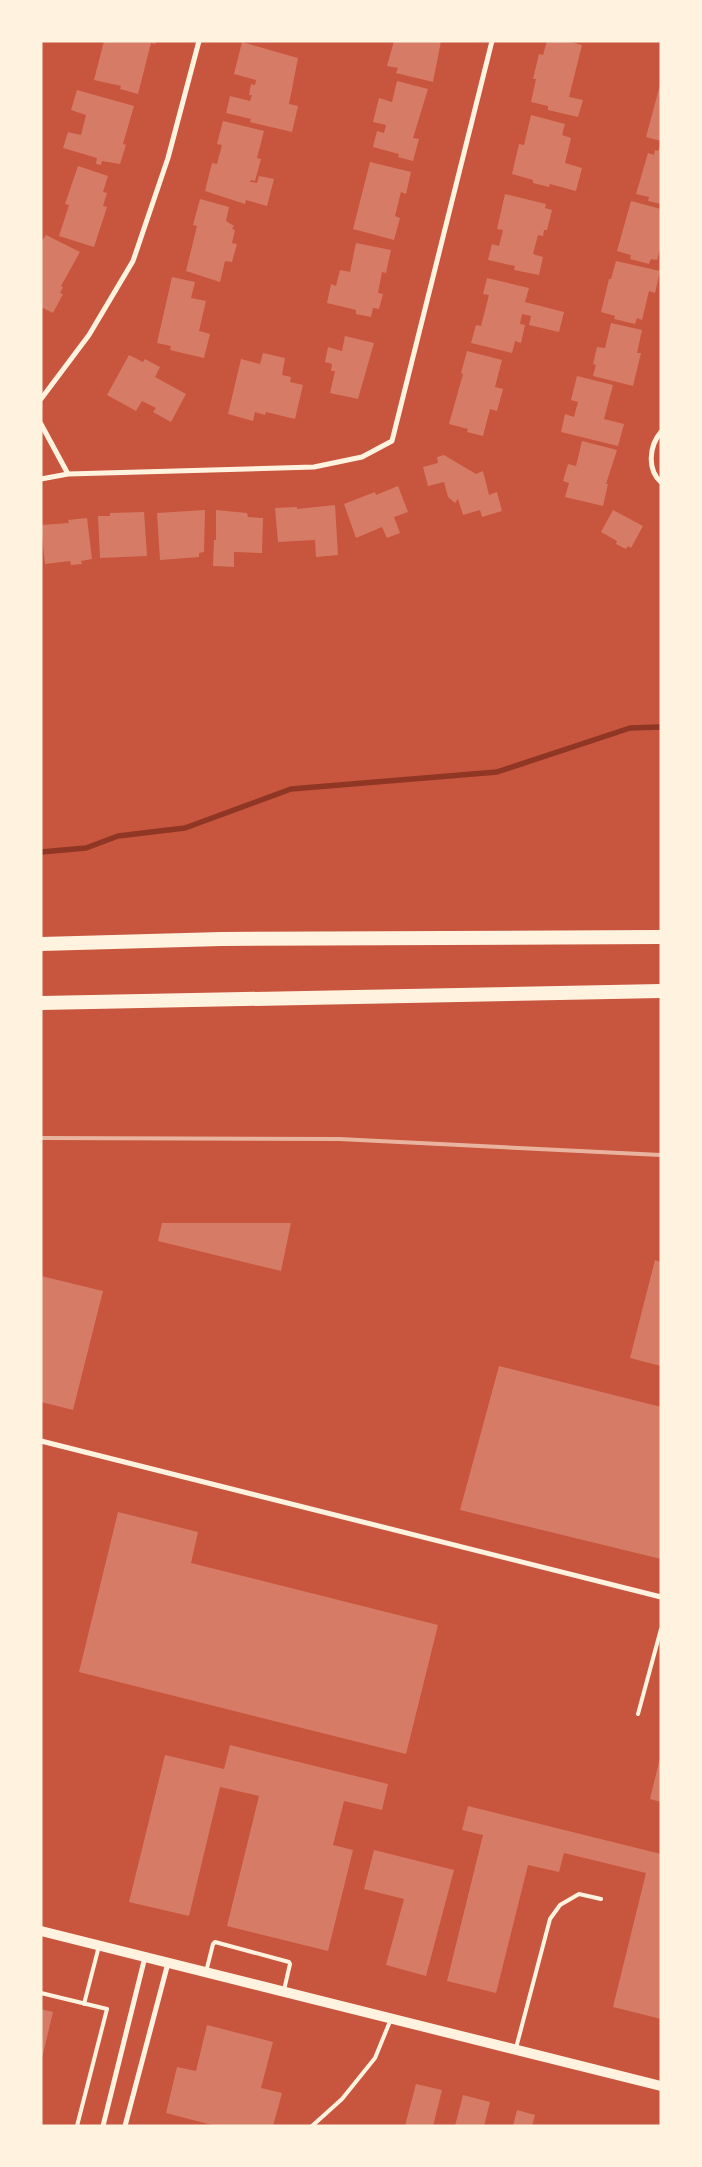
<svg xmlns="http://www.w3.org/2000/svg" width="702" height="2167" font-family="'IBM Plex Serif',serif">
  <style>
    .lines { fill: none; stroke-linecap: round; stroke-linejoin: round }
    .stream { stroke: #8f3625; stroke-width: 5.5 }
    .building { fill: #d67c66 }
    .service { stroke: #fff3e0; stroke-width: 4 }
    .minor { stroke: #fff3e0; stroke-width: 5 }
    .secondary { stroke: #fff3e0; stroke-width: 10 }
    .motorway { stroke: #fff3e0; stroke-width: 14 }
    .rail { stroke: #e9b49f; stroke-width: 4 }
  </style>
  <rect width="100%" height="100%" fill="#c8553d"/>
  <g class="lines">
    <path class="stream" d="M41,852L86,848L118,836L185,828L291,789L497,772L630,728L661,727"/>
  </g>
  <path class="building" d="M104,41H156L155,44L151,43L138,94L120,89L121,86L94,80Z
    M394,41H441L433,82L396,73L398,68L387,66Z
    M547,41H567L582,45L569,97L583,100L578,117L548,110V106L531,102L536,79H533L539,54L543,55Z
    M242,42L298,58L289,104L298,106L292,132L250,122L251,119L226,113L230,96L250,101L252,95H249L251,84L255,85L256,80L234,74Z
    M397,81L428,89L413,138L419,139L413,161L398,157L399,154L373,147L377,131L384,133L386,125L373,122L379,98L392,102Z
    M660,85H661V141L646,137Z
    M77,90L134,106L123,144L126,145L120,164L102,161L101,165L96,164L97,158L63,148L68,132L81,135L86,115L71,110Z
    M531,115L565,124L562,135L571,138L565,163L582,168L576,191L550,184L549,187L533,183V180L512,174L519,144L524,145Z
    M223,121L264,131L257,158L261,159L255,181L251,180L250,182L257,183L259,176L274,179L267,206L246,200L245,204L205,191L212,163L217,164L222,145L217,144Z
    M661,143V204L648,201L649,197L636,194L648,153L654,155L655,150L658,151Z
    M370,162L411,172L406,194L401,192L395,216L400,218L394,240L353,229Z
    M78,166L108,176L103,192L107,193L103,206L107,207L94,247L59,236L69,205L65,204Z
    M505,194L546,204L545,208L552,210L547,230H544L543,236L538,235L533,254L543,257L539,275L514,270L515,266L488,260L492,244L499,246L503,230L497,229Z
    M200,199L229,207L226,221L234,226L232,229L235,230L232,243L237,244L232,262L225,261L220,282L186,271L197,226L193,225Z
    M631,201L661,209V246L657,260L651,259L649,264L630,259L631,255L617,251Z
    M46,235L80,252L61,286L63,287L60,293L63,294L53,313L41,307V242Z
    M356,243L391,250L386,273L382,272L378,293L383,294L379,309L373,308L371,317L356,314V310L327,303L331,284L336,286L340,270L350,272Z
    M616,261L660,271L655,293L649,291L642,320L637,318L635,324L614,319L615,316L601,312L609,279H611Z
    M172,277L195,282L191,298L206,301L199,331L210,334L204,358L170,350L171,346L157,343Z
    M487,278L529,288L525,302L564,312L559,332L529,325L531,316L522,314L520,324L525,325L521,343L515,341L512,353L471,343L476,325L481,326L489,295L483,294Z
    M611,323L642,330L637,353H641L633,386L593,376L596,365L593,364L597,347L605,348Z
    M345,336L374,343L358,399L330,393L335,371H331L332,364L325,362L328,347L342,351Z
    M467,351L502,360L495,387L503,389L497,411L490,409L483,436L467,432L468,429L449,424L463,374L461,373Z
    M263,353L285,358L282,375L291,377L290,382L303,385L295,419L266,412L265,415L255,412L253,421L228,414L241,359L260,364Z
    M129,355L143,362L145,359L160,367L155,377L186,394L171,422L153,412L156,408L142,401L136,411L107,395Z
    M577,376L613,385L604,419L624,424L618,446L561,432L565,414L574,417L578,402L571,400Z
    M582,441L617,450L606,484H608L603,506L565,497L569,483L563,481L568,464L576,466Z
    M444,455L476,474L483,471L489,495L497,492L502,511L482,517L480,510L463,515L458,499L455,503L448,497L444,482L428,486L423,467L438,463L437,457Z
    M398,486L408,512L394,517L400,533L387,538L382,527L356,538L344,504L375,492L376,495Z
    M335,505L338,555L316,557L315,540L278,542L275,508L297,507V509Z
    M205,510L204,552L199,553V557L160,560L157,513Z
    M216,510L247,513L248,517L263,518L262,553L234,552V567L213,566L214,540H216Z
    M613,510L643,526L631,548L628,546L626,549L616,544L617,541L601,532Z
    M144,512L147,556L100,558L98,516H110V513Z
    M87,518L92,559L81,561L82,564L71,565L70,561L45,564L41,525L69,523L68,520Z
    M162,1223H291L281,1271L158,1241Z
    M655,1260L661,1262V1366L630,1358Z
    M41,1276L103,1291L73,1410L41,1402Z
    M499,1366L661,1407V1559L460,1510Z
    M118,1512L198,1532L191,1563L438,1625L406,1754L79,1672Z
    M230,1745L388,1784L382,1810L344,1801L333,1845L353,1850L328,1951L227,1926L259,1796L220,1787L189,1916L129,1902L165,1755L224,1769Z
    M660,1758H661V1802L650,1799Z
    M468,1806L661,1854V2019L613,2007L646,1873L564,1853L559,1872L528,1865L496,1993L447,1981L483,1835L462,1830Z
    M374,1850L454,1870L426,1976L386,1965L404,1899L364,1889Z
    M41,2009L53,2012L42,2058H41Z
    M207,2025L273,2042L261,2088L282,2093L273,2126H216L166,2113L177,2067L196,2071Z
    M416,2084L442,2090L433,2126H405Z
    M463,2095L490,2102L484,2126H455Z
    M517,2110L535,2115L532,2126H513Z"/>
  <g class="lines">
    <path class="service" d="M638,1714L661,1629
      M206,1972L213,1944L215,1942L289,1962L290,1964L284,1990
      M41,1993L107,2009L77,2126
      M84,2004L99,1946
      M516,2048L550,1919L560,1905L579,1894L601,1899
      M312,2126L342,2099L375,2058L391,2019"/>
    <path class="minor" d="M41,399L89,335L133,261L168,158L199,41
      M41,424L68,474
      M661,432C649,446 647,470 661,482
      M41,479L68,474L314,467L362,457L392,441L492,41
      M41,1441L661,1597
      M103,2126L145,1957
      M125,2126L168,1963"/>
    <path class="secondary" d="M41,1931L661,2086"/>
    <path class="motorway" d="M41,944L221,939L661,937
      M41,1003L661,991"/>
    <path class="rail" d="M41,1138L339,1139L661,1155"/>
  </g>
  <rect width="702" height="2167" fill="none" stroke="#fff3e0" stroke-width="85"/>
</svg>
